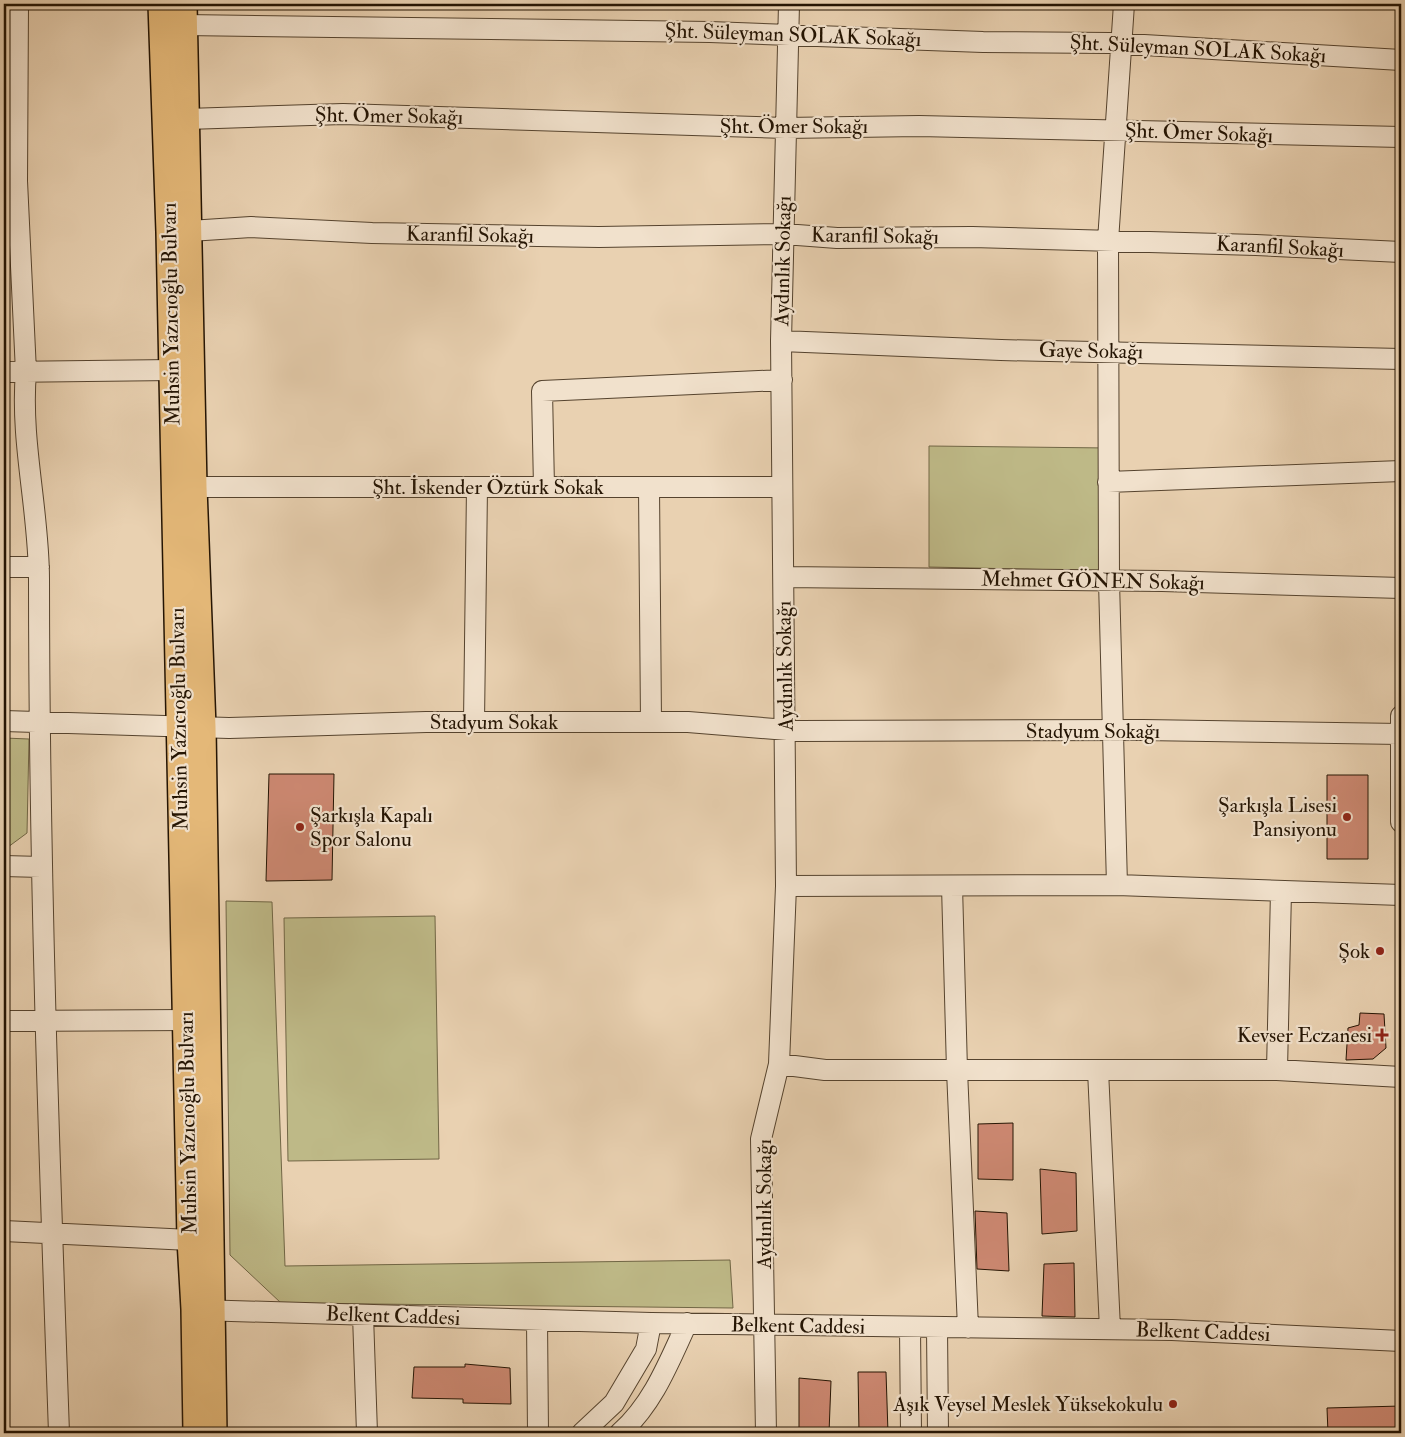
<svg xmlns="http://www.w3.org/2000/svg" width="1405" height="1437" font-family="'IM FELL Double Pica',serif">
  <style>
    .green { fill: #beb987; stroke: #716645 }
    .building { fill: #ce8973; stroke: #241403 }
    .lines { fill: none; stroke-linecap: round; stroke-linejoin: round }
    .minor-casing { stroke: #55432e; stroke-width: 22 }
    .major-casing { stroke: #241403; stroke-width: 28 }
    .minor { stroke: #f1e1cc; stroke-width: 20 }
    .major { stroke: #e4b878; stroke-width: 25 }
    .poi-dot { fill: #8f2418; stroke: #f1e1cc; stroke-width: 2 }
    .labels { text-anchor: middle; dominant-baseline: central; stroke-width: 4.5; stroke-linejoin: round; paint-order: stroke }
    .street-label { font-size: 21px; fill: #241403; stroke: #f1e1cc }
    .poi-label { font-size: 21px; fill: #241403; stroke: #f1e1cc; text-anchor: end }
  </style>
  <rect width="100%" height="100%" fill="#e9d1b1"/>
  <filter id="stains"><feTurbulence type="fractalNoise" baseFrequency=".004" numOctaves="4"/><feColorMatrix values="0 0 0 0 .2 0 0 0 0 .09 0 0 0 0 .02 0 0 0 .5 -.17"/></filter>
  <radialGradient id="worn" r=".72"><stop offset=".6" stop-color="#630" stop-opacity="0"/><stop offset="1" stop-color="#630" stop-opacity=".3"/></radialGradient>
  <path class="green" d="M929,446L1109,448L1110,571L929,567Z
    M4,738L29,739L27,833L4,850Z
    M226,901L272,902L285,1266L730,1260L733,1308L281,1303L230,1255Z
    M435,916L439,1159L288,1161L284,918Z"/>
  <path class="building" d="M269,774H334L332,880L266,881Z
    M1327,775H1368V859H1327Z
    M1360,1013L1384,1014L1386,1048L1373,1059L1346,1060L1348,1028L1359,1025Z
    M1013,1123V1180L978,1179V1124Z
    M1040,1169L1076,1173L1077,1231L1042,1234Z
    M975,1211L1007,1213L1009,1271L977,1269Z
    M1074,1263L1075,1317L1042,1316L1044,1264Z
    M465,1364L510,1368L511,1404L463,1403V1399L412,1398L414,1367H465Z
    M858,1372H886L888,1433H859Z
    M799,1378L831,1381L829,1433H799Z
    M1401,1406V1433H1328L1327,1408Z"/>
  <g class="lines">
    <defs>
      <path id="minor" d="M18,4L17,181L26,372C20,441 39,510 39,579C39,864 49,1149 59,1433
        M184,25L710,32L983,42L1110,43L1401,60
        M187,119L343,114L785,128L919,126L1401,137
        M174,232L251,227L372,233L599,237L784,234L837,238L972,237L1256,245L1401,252
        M781,341L1001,350L1401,359
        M4,372L172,370
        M1108,482L1401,471
        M194,487H781
        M544,487L542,391L782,380
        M649,487L651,722
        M4,567H39
        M784,577L1162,581L1401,588
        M1401,716V822
        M4,721L229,728L426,722H688L800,731L1143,730L1401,734
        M474,722L477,487
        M4,866L41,867
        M1117,885L1109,581L1108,241L1124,4
        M786,886L1117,885L1401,895
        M952,886L957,1070L968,1328
        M4,1021L187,1020
        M779,1064L825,1070H1277L1401,1077
        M1098,1070L1110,1329
        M1277,1070L1281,891
        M4,1231L190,1240
        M198,1310L651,1323L1172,1330L1401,1341
        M363,1315L367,1433
        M537,1320L538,1433
        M910,1328L911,1433
        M937,1328L938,1433
        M582,1433L614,1403L646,1349L651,1323
        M620,1433C653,1404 669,1362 687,1323
        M766,1433L761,1139L779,1064L786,886L781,341L789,4"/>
      <path id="major" d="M161,4L169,232L190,1240L194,1309L196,1433
        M184,4L194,487L203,727L214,1433"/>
    </defs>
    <use href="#minor" class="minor-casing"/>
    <use href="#major" class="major-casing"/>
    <use href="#minor" class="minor"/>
    <use href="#major" class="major"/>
  </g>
  <g class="poi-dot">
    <circle cx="1347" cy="817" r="5"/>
    <circle cx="300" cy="827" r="5"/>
    <circle cx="1380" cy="951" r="5"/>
    <path d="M1379.5 1027.5h5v5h5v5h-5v5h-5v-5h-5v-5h5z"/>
    <circle cx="1173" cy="1404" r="5"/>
  </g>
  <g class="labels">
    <g class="street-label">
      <text transform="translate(793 35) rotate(2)">Şht. Süleyman SOLAK Sokağı</text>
      <text transform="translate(1198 49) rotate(3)">Şht. Süleyman SOLAK Sokağı</text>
      <text transform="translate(389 116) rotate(1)">Şht. Ömer Sokağı</text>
      <text x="794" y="126">Şht. Ömer Sokağı</text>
      <text transform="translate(1199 133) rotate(2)">Şht. Ömer Sokağı</text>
      <text transform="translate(470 235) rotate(1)">Karanfil Sokağı</text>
      <text transform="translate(875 236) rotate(1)">Karanfil Sokağı</text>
      <text transform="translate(1280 247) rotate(3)">Karanfil Sokağı</text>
      <text transform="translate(783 261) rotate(-89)">Aydınlık Sokağı</text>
      <text transform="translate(171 314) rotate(-91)">Muhsin Yazıcıoğlu Bulvarı</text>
      <text transform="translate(1091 351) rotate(1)">Gaye Sokağı</text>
      <text x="488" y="487">Şht. İskender Öztürk Sokak</text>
      <text transform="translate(1093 581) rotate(1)">Mehmet GÖNEN Sokağı</text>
      <text transform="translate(785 666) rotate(-91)">Aydınlık Sokağı</text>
      <text transform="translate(179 719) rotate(-91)">Muhsin Yazıcıoğlu Bulvarı</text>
      <text x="494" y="722">Stadyum Sokak</text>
      <text x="1093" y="731">Stadyum Sokağı</text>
      <text transform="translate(188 1123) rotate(-91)">Muhsin Yazıcıoğlu Bulvarı</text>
      <text transform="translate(764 1204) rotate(-90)">Aydınlık Sokağı</text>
      <text transform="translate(393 1316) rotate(2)">Belkent Caddesi</text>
      <text transform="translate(798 1326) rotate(1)">Belkent Caddesi</text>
      <text transform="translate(1203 1332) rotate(2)">Belkent Caddesi</text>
    </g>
    <g class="poi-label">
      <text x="1337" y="805">Şarkışla Lisesi<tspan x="1337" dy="24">Pansiyonu</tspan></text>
      <text x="310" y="815" text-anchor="start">Şarkışla Kapalı<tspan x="310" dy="24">Spor Salonu</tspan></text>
      <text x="1370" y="951">Şok</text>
      <text x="1372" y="1035">Kevser Eczanesi</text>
      <text x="1163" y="1404">Aşık Veysel Meslek Yüksekokulu</text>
    </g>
  </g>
  <rect width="1405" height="1437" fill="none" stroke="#e9d1b1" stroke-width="20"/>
  <rect x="5" y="5" width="1395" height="1427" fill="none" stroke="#241403" stroke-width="2.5"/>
  <rect x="10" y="10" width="1385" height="1417" fill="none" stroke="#241403"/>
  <rect width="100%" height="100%" filter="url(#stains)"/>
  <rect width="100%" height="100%" fill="url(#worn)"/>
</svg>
